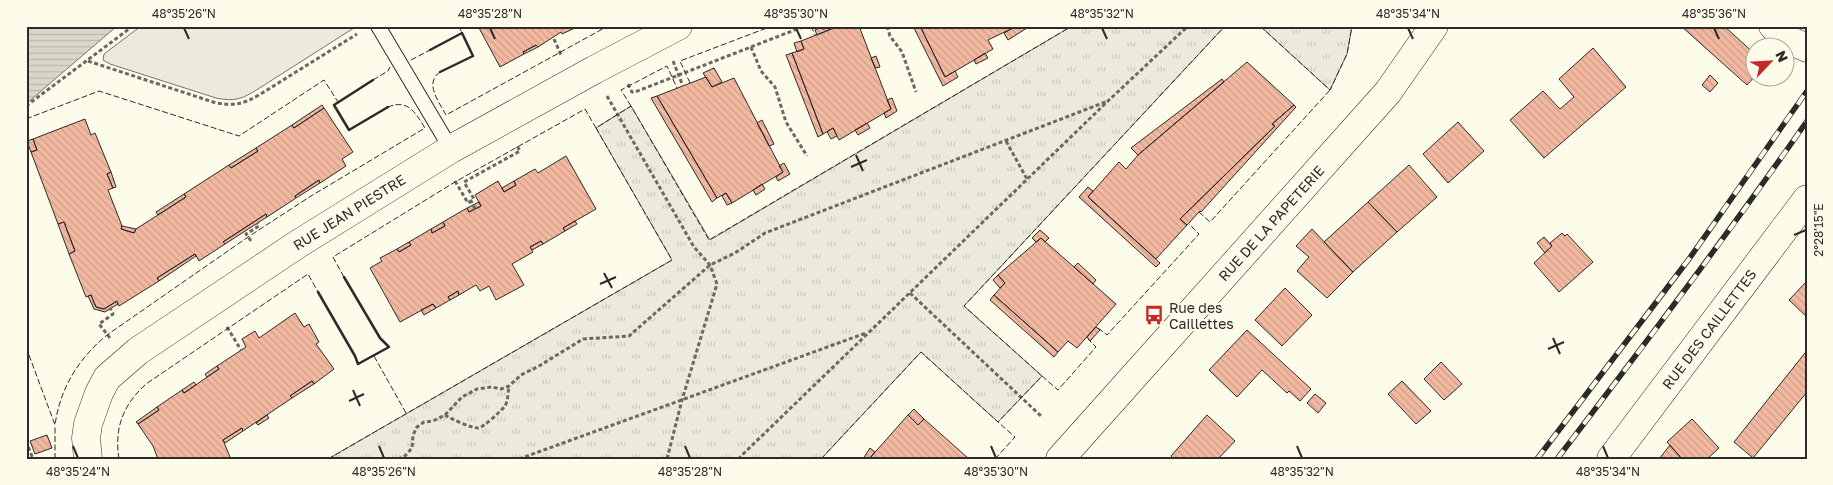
<svg xmlns="http://www.w3.org/2000/svg" width="1833" height="485" font-family="'Golos Text',sans-serif">
  <style>
    .grass { fill: #ecebdb; stroke: #74746e }
    .park { fill: url(#park-tufts); stroke: #74746e }
    .water { fill: url(#water-rules); stroke: #74746e }
    .building { fill: url(#building-back-hatch); stroke: #2b2b2b }
    .lines { fill: none; stroke-linecap: round; stroke-linejoin: round }
    .lane-casing { stroke: #2b2b2b; stroke-width: 16 }
    .street-casing { stroke: #2b2b2b; stroke-width: 29 }
    .secondary-casing { stroke: #2b2b2b; stroke-width: 29 }
    .path { stroke: #6a6964; stroke-width: 3; stroke-dasharray: 4 2.5; stroke-linecap: butt }
    .lane { stroke: #fdfbea; stroke-width: 14 }
    .street { stroke: #fdfbea; stroke-width: 28 }
    .secondary { stroke: #fdfbea; stroke-width: 28 }
    .rail-casing { stroke: #2b2b2b; stroke-width: 5.5 }
    .rail { stroke: #fdfbea; stroke-width: 4; stroke-dasharray: 11; stroke-linecap: butt }
    .fence { stroke: #2b2b2b; stroke-width: 1; stroke-dasharray: 6 2.5; stroke-linecap: butt }
    .wall { stroke: #2b2b2b; stroke-width: 2.5 }
    .ticks { fill: none; stroke: #2b2b2b; stroke-width: 2 }
    .labels { text-anchor: middle; dominant-baseline: central; stroke-width: 4; stroke-linejoin: round; paint-order: stroke }
    .street-label { font-size: 14px; fill: #2b2b2b; stroke: #fdfbea }
    .poi-label { font-size: 14px; fill: #2b2b2b; stroke: #fdfbea; text-anchor: start }
    .neatline { fill: none; stroke: #2b2b2b; stroke-width: 2 }
    .ticks-label { font-size: 12px; text-anchor: middle; fill: #2b2b2b }
  </style>
  <defs>
    <pattern id="park-tufts" width="24" height="20" patternUnits="userSpaceOnUse" patternTransform="scale(1.25)"><rect width="24" height="20" fill="#ecebdb"/><path d="M3 7l-1-3M5 7V3M7 7l1-3M15 17l-1-3M17 17v-4M19 17l1-3" fill="none" stroke="#cbcabc"/></pattern>
    <pattern id="water-rules" width="6" height="5" patternUnits="userSpaceOnUse" patternTransform="scale(1.25)"><rect width="6" height="5" fill="#d8d7c9"/><path d="M0 2.5h6" fill="none" stroke="#bab9ad"/></pattern>
    <pattern id="building-back-hatch" width="6" height="6" patternUnits="userSpaceOnUse" patternTransform="scale(1.25)"><rect width="6" height="6" fill="#f2b8a0"/><path d="M-1 5l2 2M0 0l6 6M5-1l2 2" fill="none" stroke="#d09e8a"/></pattern>
  </defs>
  <rect width="100%" height="100%" fill="#fdfbea"/>
  <path class="grass" d="M141,26H357L258,89C242,99 235,102 216,98L110,64L103,60L104,54Z"/>
  <path class="park" d="M1072,26H1225L964,306L1042,376L998,422L921,352L821,459H328L672,260L596,128L631,106L710,240Z
    M1260,26H1352L1347,54L1330,90Z"/>
  <path class="water" d="M26,26H117L26,104Z"/>
  <path class="building" d="M478,26H576L577,27L562,34L561,32L538,47L536,45L523,52L524,54L500,67Z
    M823,26H828L829,30L817,35L815,30Z
    M839,26H859L891,109L839,140L833,128L823,134L792,53L804,49L801,41Z
    M913,26H920L945,77L955,71L958,77L943,86Z
    M920,26H1017L988,40L993,49L945,77Z
    M1017,26H1030L1008,40L1004,33Z
    M1681,26H1724L1756,55V75L1747,85Z
    M801,41L804,49L797,52L794,43Z
    M536,45L538,47L524,54L523,52Z
    M1593,48L1626,87L1544,158L1510,120L1543,91L1560,109L1574,97L1559,79Z
    M792,53L823,134L818,137L786,55Z
    M985,53L988,58L976,64L974,60Z
    M876,56L880,67L875,68L871,58Z
    M1247,62L1294,105L1272,124L1275,126L1180,219L1187,225L1156,259L1088,197L1119,162L1126,169L1138,155Z
    M714,68L722,82L712,87L703,73Z
    M1710,75L1718,83L1710,92L1702,85Z
    M706,77L712,87L734,78L783,172L732,203L726,193L717,198L657,96Z
    M1222,79L1224,82L1138,155L1131,148Z
    M657,96L717,198L712,202L651,98Z
    M892,98L897,111L886,118L884,113L891,109L887,100Z
    M322,105L324,108L294,128L292,125Z
    M1294,105L1296,107L1201,212L1200,211L1187,225L1180,219L1275,126L1272,124Z
    M324,108L353,152L342,159L346,166L320,183L319,180L295,196L296,198L267,217L266,214L223,242L225,244L199,261L195,254L157,278L159,281L119,306L117,301L104,309L96,307L91,295L86,297L69,254L75,251L64,222L58,224L31,152L37,150L33,139L85,119L91,135L95,133L111,172L107,174L113,188L108,190L122,226L121,229L134,233L136,229L186,197L184,194L229,165L231,168L258,151L256,148L292,125L294,128Z
    M762,120L774,144L769,146L757,123Z
    M1458,122L1484,151L1448,183L1423,154Z
    M867,123L870,128L858,135L855,130Z
    M833,128L837,136L831,139L827,132Z
    M33,139L37,150L31,152L27,141Z
    M256,148L258,151L231,168L229,165Z
    M566,156L596,209L563,228L565,231L543,244L541,241L530,247L533,252L512,264L524,285L496,300L489,286L480,291L476,285L459,295L458,291L448,297L450,300L436,308L433,304L400,322L370,268L382,261L380,258L397,249L399,252L411,245L409,242L431,229L432,233L445,226L443,222L467,208L469,212L481,206L475,195L498,181L504,192L516,185L514,181L535,169L538,173Z
    M784,163L790,174L778,181L776,177L783,172L779,166Z
    M1409,165L1437,197L1397,232L1368,202Z
    M111,172L116,187L113,188L107,174Z
    M319,180L320,183L296,198L295,196Z
    M514,181L516,185L504,192L502,188Z
    M762,184L765,189L756,195L753,190Z
    M1088,187L1093,191L1088,197L1160,263L1156,267L1079,197Z
    M726,193L732,203L727,205L722,196Z
    M184,194L186,197L158,215L156,212Z
    M479,202L481,206L469,212L467,208Z
    M1368,202L1397,232L1353,272L1324,242Z
    M266,214L267,217L225,244L223,242Z
    M575,221L577,224L565,231L563,228Z
    M64,222L75,251L69,254L58,224Z
    M443,222L445,226L432,233L431,229Z
    M122,226L136,229L134,233L121,229Z
    M1312,229L1353,272L1327,298L1297,271L1309,257L1296,246Z
    M1040,230L1049,238L1045,242L1041,238L1036,242L1032,238Z
    M1562,233L1565,236L1567,234L1593,262L1559,292L1534,263L1552,246L1550,243Z
    M1544,237L1552,246L1545,253L1537,243Z
    M1041,238L1116,304L1077,348L1068,341L1058,352L994,295L1005,283L998,275Z
    M541,241L543,244L532,250L530,247Z
    M409,242L411,245L399,252L397,249Z
    M195,254L196,256L159,281L157,278Z
    M1078,263L1096,280L1093,284L1074,267Z
    M998,275L1005,283L1000,288L993,280Z
    M1807,281V317L1789,300Z
    M1285,288L1312,315L1282,346L1255,320Z
    M458,291L459,295L450,300L448,297Z
    M91,295L96,307L104,309L117,301L118,304L105,312L94,309L88,296Z
    M994,295L1058,352L1054,357L990,300Z
    M433,304L436,308L424,315L421,310Z
    M295,313L304,327L309,324L319,342L316,344L334,369L314,384L312,381L290,396L292,398L243,431L242,428L223,440L230,457L228,459H158L153,446L138,424L159,410L157,407L182,390L184,393L219,369L217,366L246,347L242,339L255,331L259,338Z
    M1096,327L1100,330L1090,341L1087,337Z
    M1247,330L1311,389L1300,401L1289,391L1287,393L1262,370L1237,397L1209,370Z
    M1805,353L1807,355V392L1753,458L1734,442Z
    M1441,362L1462,384L1444,400L1424,379Z
    M217,366L219,369L207,377L205,374Z
    M312,381L314,384L292,398L290,396Z
    M1402,381L1431,411L1416,424L1388,394Z
    M194,382L196,385L184,393L182,390Z
    M1315,394L1326,403L1318,413L1307,403Z
    M157,407L159,410L138,424L136,422Z
    M914,409L924,419L918,425L908,415Z
    M267,415L269,418L258,425L256,423Z
    M908,415L918,425L924,419L969,459H869Z
    M1207,415L1235,441L1218,459H1174L1171,456Z
    M1692,419L1719,448L1707,459H1682L1667,442Z
    M242,428L243,431L225,443L223,440Z
    M47,435L52,448L35,454L30,441Z
    M1670,445L1682,459H1659Z
    M870,448L875,452L869,459H863Z"/>
  <g class="lines">
    <defs>
      <path id="lane" d="M378,26L451,149"/>
      <path id="street" d="M1773,26L1787,39L1807,48
        M88,459L86,438L88,424L99,393L107,378L138,351L298,244L451,149L594,70L678,26
        M1611,459L1807,199"/>
      <path id="secondary" d="M1060,459L1388,92L1434,26"/>
    </defs>
    <use href="#lane" class="lane-casing"/>
    <use href="#street" class="street-casing"/>
    <use href="#secondary" class="secondary-casing"/>
    <path class="path" d="M822,26L825,32
      M887,26L890,36L902,52L916,92
      M554,39L561,55
      M751,47L761,71L775,87L786,122L807,156
      M88,61L216,103C235,106 243,104 259,95L357,34
      M673,61L683,86
      M628,84L632,92H635L805,26
      M607,96L694,247L710,265L717,284L682,400L667,459
      M26,106L133,26
      M1006,141L1027,179
      M455,181L468,203L471,201
      M475,209L471,201L474,199L464,182L520,151L517,146
      M251,241L246,234L259,226L257,223
      M910,293L1041,416
      M227,327L241,350
      M110,338L99,324L113,314L110,308
      M445,415C451,419 471,428 478,428C483,428 501,411 505,406C508,401 508,392 509,386
      M26,441L33,459
      M398,459L404,457L412,448L413,435L417,427L424,422L433,421L445,415L462,397L477,389L492,387L501,389L509,386L521,375L539,366L583,339L629,336L710,265L735,253L765,233L1108,101
      M519,459L866,333
      M738,459L1108,101L1188,26"/>
    <use href="#lane" class="lane"/>
    <use href="#street" class="street"/>
    <use href="#secondary" class="secondary"/>
    <defs>
      <path id="rail" d="M1537,459L1689,259L1807,91
        M1557,459C1642,348 1727,236 1807,121"/>
    </defs>
    <use href="#rail" class="rail-casing"/>
    <use href="#rail" class="rail"/>
    <path class="fence" d="M459,26L462,33
      M811,26L815,35
      M1260,26L1330,90L1347,54L1352,26
      M411,60L430,50
      M440,72C424,83 439,102 446,115L608,26
      M373,80L388,71L390,67
      M690,83L680,61L772,26
      M631,106L621,90L667,66L677,88
      M26,119L99,91L239,136L324,80L338,102
      M1199,212L1210,222L1330,90
      M344,277L333,257L455,182L585,109L596,128
      M1098,328L1107,335L1199,234L1189,224
      M26,347L55,425C60,388 79,358 107,335L248,237L311,196L425,128C415,112 408,99 388,107
      M374,356L406,413
      M1042,376L1058,390L1096,347L1088,339
      M55,459V425
      M119,459C114,428 123,405 146,384L308,274L318,292
      M328,459L672,260L596,128L631,106L709,240L1072,26
      M821,459L921,352L998,422L1042,376L964,306L1225,26
      M995,459L1015,437L998,422"/>
    <path class="wall" d="M430,50L462,33L473,56L440,72
      M373,80L334,105L349,130L388,107
      M318,292L355,356L358,364L389,347L380,338L344,277"/>
  </g>
  <path class="ticks" d="M184,28L189,39M490,28L495,39M796,28L801,39M1102,28L1107,39M1408,28L1413,39M1714,28L1719,39M856,155L863,171M851,167L867,160M1794,235L1806,230M604,273L612,288M600,284L616,277M1553,338L1560,354M1548,349L1564,342M353,390L360,406M349,401L364,394M73,446L78,458M379,446L384,458M685,446L690,458M991,446L996,458M1297,446L1302,458M1603,446L1608,458"/>
  <defs>
    <symbol id="bus-bare" viewBox="-9 -9 18 18"><path d="M-5-6H5V4H4V6H2V4H-2V6H-4V4H-5ZM-3.5-4V0h7V-4ZM-3.5 1.2v1.5H-2V1.2ZM2 1.2v1.5H3.5V1.2Z" fill="#c62828" stroke="#fdfbea" stroke-width="2.5" paint-order="stroke"/></symbol>
  </defs>
  <g fill-rule="evenodd">
    <use href="#bus-bare" x="1140" y="301" width="28" height="28"/>
  </g>
  <g class="labels">
    <g class="street-label">
      <text transform="translate(349 212) rotate(-32)">RUE JEAN PIESTRE</text>
      <text transform="translate(1271 223) rotate(-48)">RUE DE LA PAPETERIE</text>
      <text transform="translate(1709 329) rotate(-53)">RUE DES CAILLETTES</text>
    </g>
    <g class="poi-label">
      <text x="1169" y="307">Rue des<tspan x="1169" dy="16">Caillettes</tspan></text>
    </g>
  </g>
  <rect width="1833" height="485" fill="none" stroke="#fdfbea" stroke-width="55"/>
  <g transform="translate(1770 62) rotate(65)"><circle r="24" fill="#fdfbea" stroke="#a9a89e"/>
  <path d="M0-4L9 19L0 12L-9 19Z" fill="#c62828"/>
  <text y="-8" font-size="14" font-weight="bold" text-anchor="middle" fill="#2b2b2b">N</text>
  </g>
  <rect x="28" y="28" width="1778" height="430" class="neatline"/>
  <g class="ticks-label">
    <text x="184" y="18">48°35'26"N</text>
    <text x="490" y="18">48°35'28"N</text>
    <text x="796" y="18">48°35'30"N</text>
    <text x="1102" y="18">48°35'32"N</text>
    <text x="1408" y="18">48°35'34"N</text>
    <text x="1714" y="18">48°35'36"N</text>
    <text transform="translate(1819 230) rotate(-90)" y="4">2°28'15"E</text>
    <text x="78" y="476">48°35'24"N</text>
    <text x="384" y="476">48°35'26"N</text>
    <text x="690" y="476">48°35'28"N</text>
    <text x="996" y="476">48°35'30"N</text>
    <text x="1302" y="476">48°35'32"N</text>
    <text x="1608" y="476">48°35'34"N</text>
  </g>
</svg>
